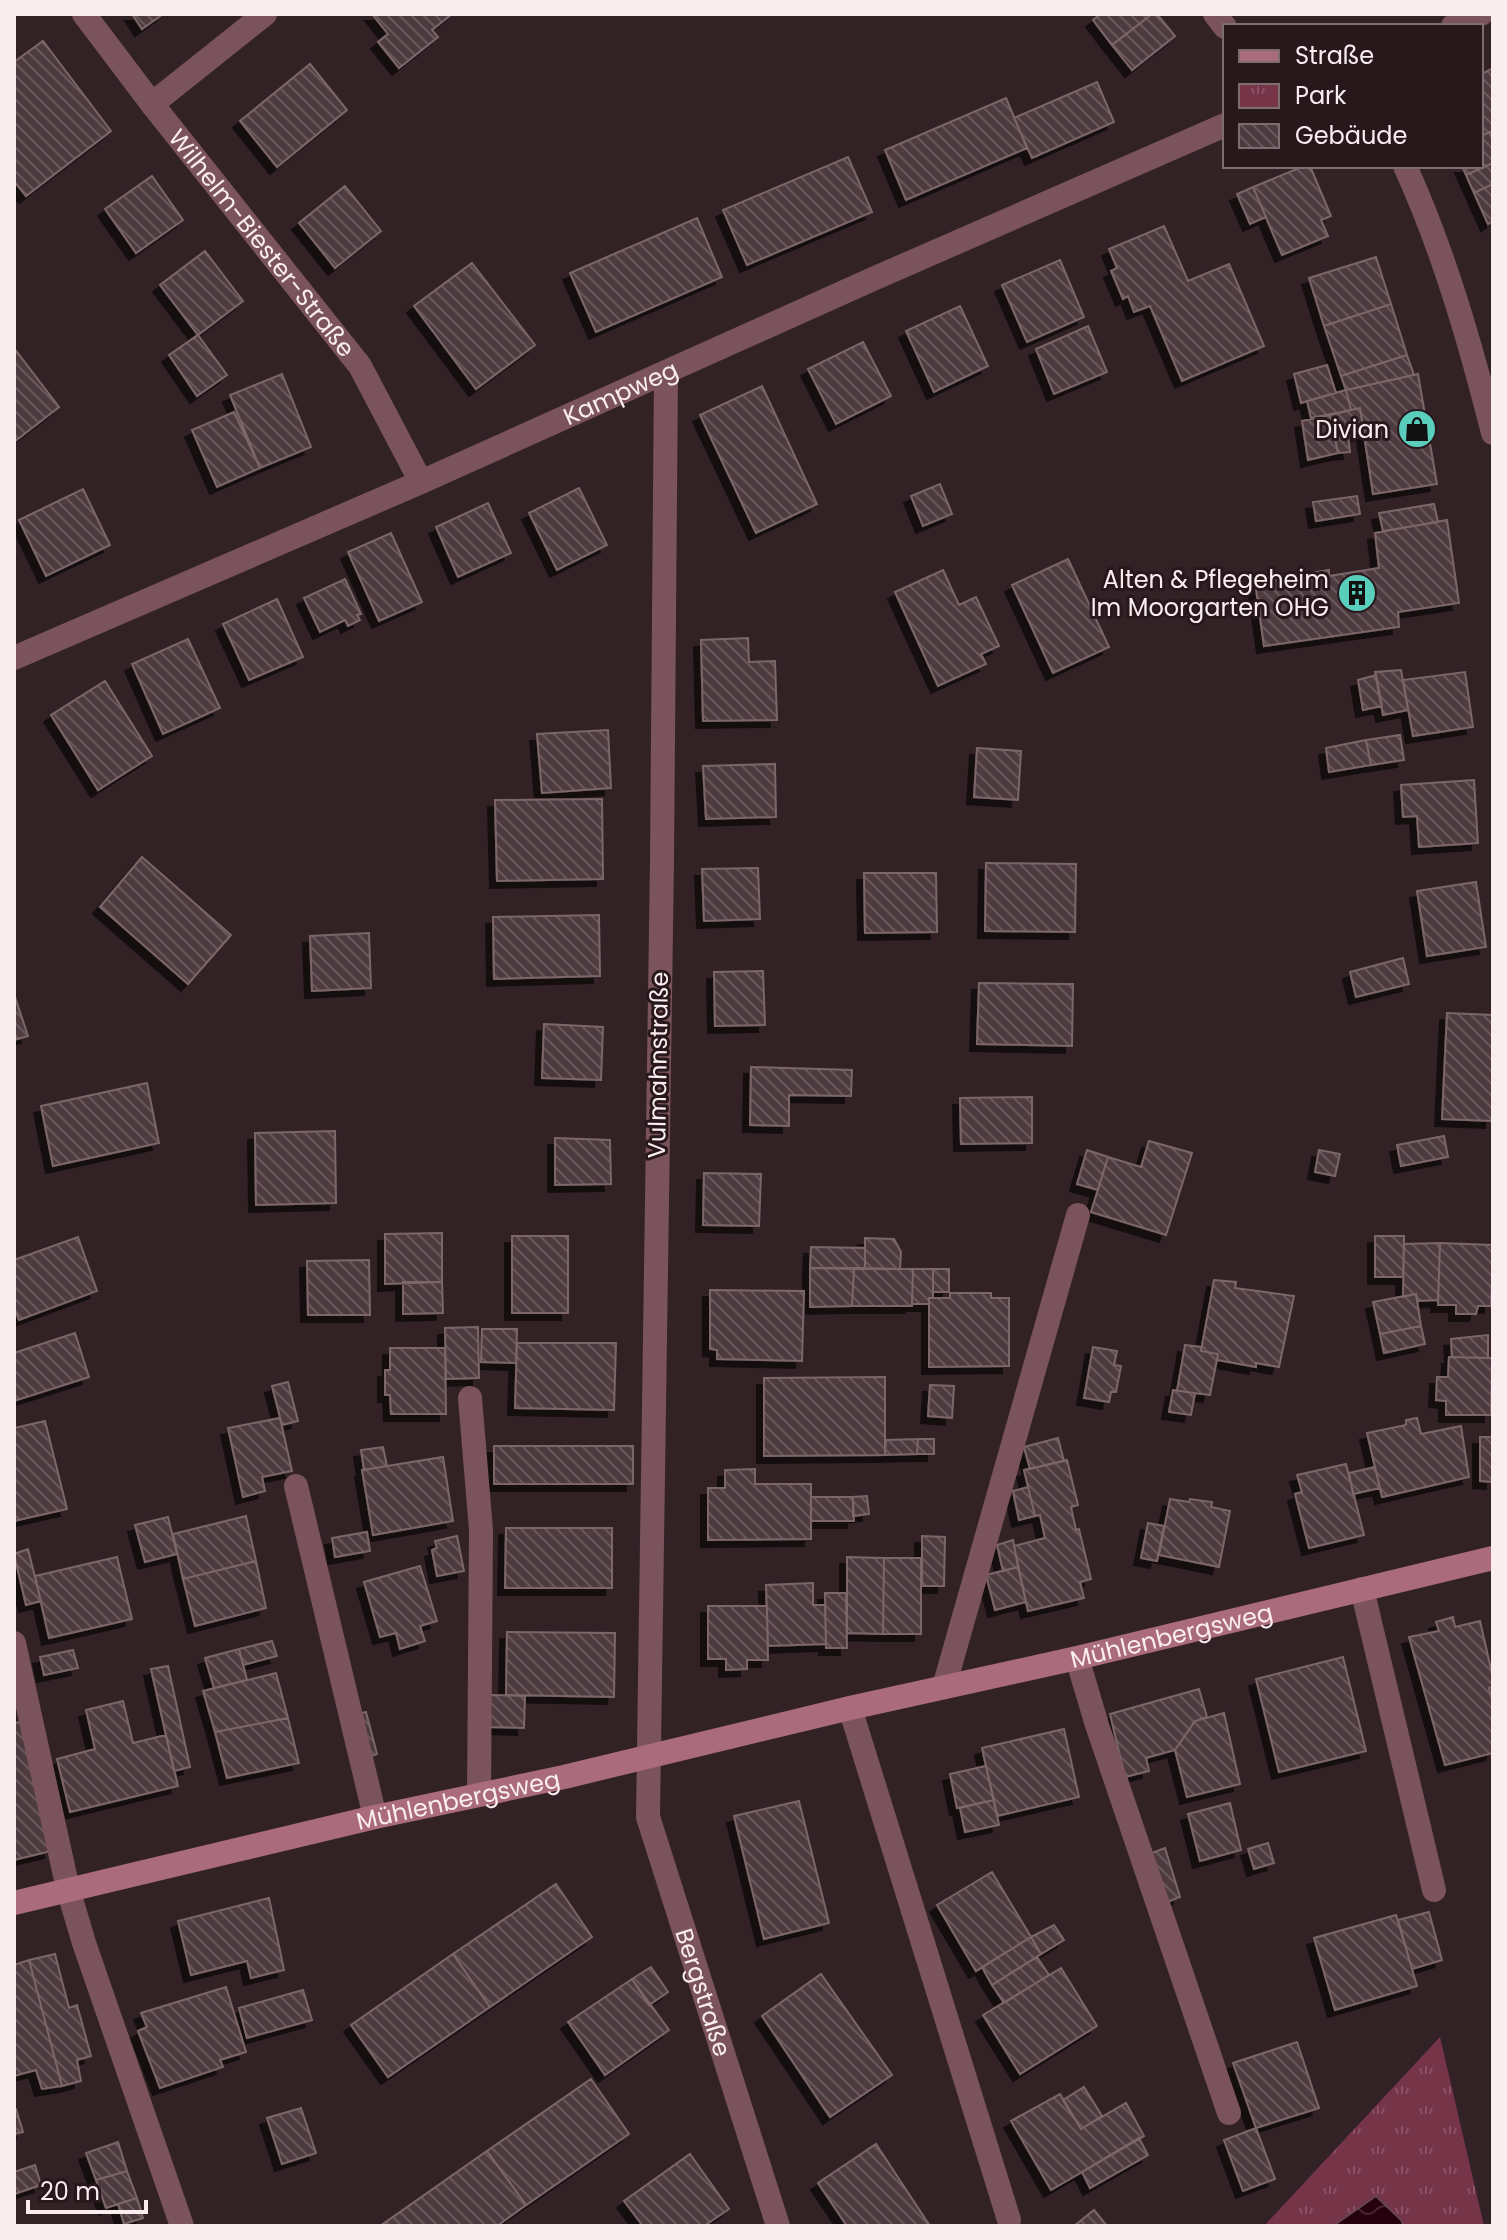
<svg xmlns="http://www.w3.org/2000/svg" width="1507" height="2240" font-family="Poppins,sans-serif">
  <style>
    .park { fill: url(#park-tufts) }
    .water { fill: url(#water-waves); stroke: #664751; stroke-width: 2 }
    .building { fill: url(#building-back-hatch); stroke: #7b666b; stroke-width: 2; filter: url(#shadow) }
    .lines { fill: none; stroke-linecap: round; stroke-linejoin: round }
    .lane { stroke: #7b535d; stroke-width: 24 }
    .street { stroke: #7b535d; stroke-width: 24 }
    .secondary { stroke: #aa6b7c; stroke-width: 24 }
    .labels { text-anchor: middle; dominant-baseline: central; stroke-width: 6; stroke-linejoin: round; paint-order: stroke }
    .street-label { font-size: 24px; fill: #f9edf0; stroke: #28181c }
    .poi-label { font-size: 24px; fill: #f9edf0; stroke: #28181c; text-anchor: end }
  </style>
  <defs>
    <pattern id="park-tufts" width="24" height="20" patternUnits="userSpaceOnUse" patternTransform="scale(2)"><rect width="24" height="20" fill="#763449"/><path d="M3 7l-1-3M5 7V3M7 7l1-3M15 17l-1-3M17 17v-4M19 17l1-3" fill="none" stroke="#8a5264"/></pattern>
    <pattern id="water-waves" width="16" height="10" patternUnits="userSpaceOnUse" patternTransform="scale(2)"><rect width="16" height="10" fill="#27000d"/><path d="M0 5q4-4 8 0t8 0" fill="none" stroke="#472631"/></pattern>
    <pattern id="building-back-hatch" width="6" height="6" patternUnits="userSpaceOnUse" patternTransform="scale(2)"><rect width="6" height="6" fill="#4e3b40"/><path d="M-1 5l2 2M0 0l6 6M5-1l2 2" fill="none" stroke="#68585c"/></pattern>
    <filter id="shadow"><feDropShadow dx="-7" dy="7" stdDeviation="0" flood-color="#0009"/></filter>
  </defs>
  <rect width="100%" height="100%" fill="#322226"/>
  <path class="park" d="M1440,2037L1484,2226H1264Z"/>
  <path class="water" d="M1376,2196L1401,2220L1404,2226H1333Z"/>
  <path class="building" d="M132,14H163L142,29Z
    M372,14H452L432,30L438,37L399,68L378,42L388,34Z
    M1101,14H1152L1112,45L1093,20Z
    M1152,14H1157L1175,36L1132,70L1112,45Z
    M43,41L111,131L26,196L14,181V62Z
    M310,64L347,110L277,167L240,121Z
    M1493,68V131L1481,136V74Z
    M1097,82L1114,122L1032,158L1014,118Z
    M1006,98L1027,148L906,200L885,150Z
    M1489,132L1493,140V163L1466,175L1462,166H1481V136Z
    M848,157L872,212L747,265L723,210Z
    M1493,163V184L1474,193L1466,175Z
    M1304,166H1310L1331,216L1321,220L1328,236L1282,255L1253,187Z
    M152,176L183,220L136,253L105,209Z
    M1493,184V221L1488,224L1474,193Z
    M345,186L381,231L335,268L299,223Z
    M1253,187L1266,217L1250,224L1237,194Z
    M697,218L722,277L596,332L570,273Z
    M1164,226L1188,281L1229,264L1264,346L1182,381L1150,306L1134,312L1128,296L1123,299L1111,271L1117,268L1109,249Z
    M205,251L243,301L198,335L160,285Z
    M1376,257L1391,304L1324,326L1309,278Z
    M1060,260L1084,317L1027,342L1002,285Z
    M472,263L535,345L476,389L414,306Z
    M1391,304L1407,355L1341,376L1324,326Z
    M960,306L988,366L934,392L906,331Z
    M1088,326L1107,372L1054,394L1036,349Z
    M198,335L227,375L197,396L169,355Z
    M863,342L891,396L836,424L808,369Z
    M14,348L59,407L14,442Z
    M1407,355L1414,375L1346,390L1341,376Z
    M1327,365L1336,393L1301,403L1294,374Z
    M282,374L311,447L260,468L230,395Z
    M1418,374L1437,484L1373,494L1360,408L1351,410L1346,390Z
    M762,386L817,504L756,533L700,415Z
    M1346,390L1351,410L1311,418L1307,401Z
    M1360,408L1364,433L1335,438L1330,415Z
    M234,412L260,468L217,487L192,430Z
    M1330,415L1338,453L1308,460L1302,421Z
    M1348,436L1350,452L1338,453L1335,438Z
    M940,484L952,514L923,526L911,496Z
    M579,488L607,545L557,570L529,513Z
    M83,489L110,545L46,576L19,520Z
    M1357,496L1360,514L1316,521L1313,502Z
    M488,503L511,553L458,577L436,527Z
    M1434,504L1438,522L1383,531L1379,513Z
    M1447,520L1459,603L1398,612L1399,627L1264,646L1255,582L1329,570V576L1379,568L1375,533Z
    M391,533L422,602L379,621L348,552Z
    M1068,559L1109,647L1053,673L1012,585Z
    M943,570L959,605L976,597L999,646L981,654L986,664L938,686L895,592Z
    M345,579L361,614L357,615L360,620L348,626L345,620L320,632L304,598Z
    M277,599L303,657L249,680L223,624Z
    M748,638L749,662L775,661L777,720L703,721L701,640Z
    M188,639L220,708L163,734L132,664Z
    M1401,670L1408,710L1383,715L1375,672Z
    M1465,672L1473,727L1413,736L1403,680Z
    M1376,675L1382,706L1363,710L1358,680Z
    M105,681L152,756L98,790L51,715Z
    M608,730L611,788L542,793L537,734Z
    M1400,735L1404,760L1371,765L1366,740Z
    M1366,740L1371,765L1329,772L1326,748Z
    M977,748L1021,751L1018,800L974,797Z
    M775,764L776,817L706,819L703,766Z
    M1474,780L1478,843L1419,847L1417,816L1403,817L1401,785Z
    M602,799L603,879L497,881L495,800Z
    M142,857L231,935L188,984L100,907Z
    M986,863L1076,864L1075,932L985,931Z
    M758,868L760,919L704,921L702,869Z
    M864,873H936L937,932L865,933Z
    M1476,882L1486,947L1427,956L1417,891Z
    M599,915L600,976L494,979L493,917Z
    M369,933L371,988L312,991L310,936Z
    M1403,958L1409,984L1356,997L1350,972Z
    M763,971L765,1025L715,1026L714,972Z
    M979,983L1073,984L1072,1046L977,1044Z
    M14,994L28,1036L14,1040Z
    M1447,1013L1493,1015L1492,1121L1442,1119Z
    M544,1024L603,1027L601,1080L542,1078Z
    M751,1067L852,1070L851,1096L789,1095V1126L750,1125Z
    M147,1083L159,1143L53,1166L41,1106Z
    M1032,1097V1143L961,1144L960,1098Z
    M335,1131L336,1203L256,1205L255,1133Z
    M1444,1136L1448,1157L1401,1166L1397,1145Z
    M555,1138L610,1140L611,1184L555,1185Z
    M1149,1141L1192,1153L1166,1235L1091,1212L1108,1157L1141,1167Z
    M1087,1150L1108,1157L1098,1190L1077,1184Z
    M1319,1150L1340,1154L1335,1176L1315,1172Z
    M704,1173L761,1174L759,1226L703,1225Z
    M442,1233V1282L385,1284V1234Z
    M512,1236H568V1313H512Z
    M1375,1236H1404L1403,1277H1375Z
    M78,1237L97,1291L19,1320L14,1307V1260Z
    M865,1238L894,1239L901,1252L900,1269L865,1268Z
    M1440,1243L1493,1245L1491,1306H1478L1476,1314H1456V1305H1438Z
    M1440,1243L1438,1300L1417,1301L1416,1294L1403,1297L1404,1244Z
    M811,1247L865,1248V1268H810Z
    M369,1260L370,1315H308L307,1261Z
    M810,1268L854,1269L852,1306L810,1307Z
    M854,1269H913L912,1306H852Z
    M913,1269H933V1298H929V1304H912Z
    M933,1269H949V1292H933Z
    M1214,1280L1236,1282L1235,1288L1294,1296L1279,1367L1256,1363V1367L1217,1360L1218,1354L1201,1351Z
    M403,1282H442L443,1313L403,1314Z
    M710,1290L804,1291L802,1361L717,1359V1350L710,1349Z
    M950,1293H991V1298H1009V1366L929,1367V1298H950Z
    M1416,1294L1421,1326L1380,1334L1373,1302Z
    M1421,1326L1425,1344L1384,1353L1380,1334Z
    M478,1327L479,1378L446,1379L445,1328Z
    M482,1329H517L516,1363L481,1362Z
    M75,1333L89,1377L14,1401V1353Z
    M1488,1335V1358L1452,1357L1451,1339Z
    M517,1343H616L614,1410L515,1408Z
    M1185,1345L1201,1347V1351L1218,1354L1210,1395L1177,1391Z
    M1093,1347L1117,1351L1114,1365L1121,1366L1116,1392H1111L1109,1402L1084,1398Z
    M390,1348H445L446,1414H391L390,1395H385V1370H390Z
    M1449,1357L1492,1358L1491,1415H1446V1401L1436,1400L1437,1377H1448Z
    M885,1377V1455L764,1456V1378Z
    M288,1382L298,1421L282,1425L272,1386Z
    M930,1385L954,1386L952,1418L928,1416Z
    M1173,1390L1195,1393L1191,1415L1169,1412Z
    M280,1418L292,1471L262,1477L265,1491L243,1497L228,1428Z
    M1417,1418L1421,1434L1461,1426L1469,1477L1382,1497L1367,1433L1406,1425V1420Z
    M45,1421L67,1509L14,1521V1428Z
    M1480,1437H1493V1482L1480,1481Z
    M1058,1438L1064,1461L1030,1469L1024,1447Z
    M918,1439L917,1454L885,1455L886,1440Z
    M918,1439H934V1454H917Z
    M494,1446H633V1484H494Z
    M383,1447L387,1466L364,1470L361,1450Z
    M443,1457L453,1521L373,1535L362,1470Z
    M1067,1460L1078,1505L1071,1507L1076,1530L1079,1529L1091,1579L1080,1582L1084,1598L1028,1611L1014,1546L1045,1538L1040,1515L1035,1516L1024,1470Z
    M1346,1464L1364,1535L1309,1548L1295,1494L1302,1492L1297,1475Z
    M1375,1467L1380,1488L1353,1494L1349,1473Z
    M755,1469V1484H811V1539L708,1540V1488H725V1470Z
    M1028,1487L1035,1516L1019,1520L1013,1491Z
    M867,1496L869,1514L853,1516V1497Z
    M811,1497H853L854,1521H811Z
    M1170,1499L1189,1502L1190,1499L1212,1502L1211,1507L1230,1511L1219,1567L1159,1555Z
    M246,1516L256,1561L183,1579L173,1534Z
    M168,1517L177,1554L145,1562L135,1525Z
    M1148,1523L1164,1526L1157,1561L1141,1558Z
    M506,1528H612V1588H505Z
    M367,1532L370,1551L335,1557L332,1538Z
    M457,1536L464,1571L437,1576L432,1550L437,1548L435,1541Z
    M922,1536L945,1537L944,1586H922Z
    M1013,1540L1018,1567L1003,1571L997,1545Z
    M28,1549L41,1601L26,1605L14,1554Z
    M117,1557L132,1619L49,1638L35,1576Z
    M847,1557L884,1558L883,1634L847,1633Z
    M884,1558H921V1634H883Z
    M256,1561L266,1608L195,1626L183,1579Z
    M420,1566L437,1621L420,1626L425,1641L400,1649L396,1633L380,1637L364,1582Z
    M1018,1567L1026,1602L995,1610L986,1575Z
    M813,1583V1605H825L826,1644L768,1646L766,1585Z
    M825,1593H846L847,1648H826Z
    M708,1606H767L768,1660H747V1669L726,1670V1659H708Z
    M1453,1617L1455,1627L1480,1621L1493,1678V1687L1489,1688L1493,1703V1753L1445,1765L1409,1637L1439,1631L1436,1622Z
    M507,1632L615,1633L614,1697L506,1695Z
    M272,1641L277,1656L243,1665L239,1649Z
    M239,1649L247,1680L214,1688L205,1658Z
    M73,1650L78,1668L44,1675L40,1657Z
    M1343,1657L1366,1751L1279,1772L1256,1679Z
    M168,1666L190,1767L174,1771L151,1669Z
    M276,1673L288,1718L215,1732L203,1691Z
    M1199,1689L1207,1717L1195,1721L1175,1750L1146,1758L1149,1771L1125,1777L1110,1714Z
    M490,1695L525,1696L524,1728L489,1727Z
    M123,1701L133,1743L166,1735L178,1786L70,1812L57,1759L95,1749L86,1710Z
    M366,1712L377,1754L364,1759L354,1715Z
    M1224,1713L1240,1784L1187,1797L1175,1750L1195,1721Z
    M288,1718L299,1763L227,1778L215,1732Z
    M22,1722L51,1851L14,1860V1723Z
    M1064,1729L1079,1797L997,1816L982,1748Z
    M986,1766L994,1800L957,1808L950,1774Z
    M994,1800L999,1825L965,1832L960,1808Z
    M799,1801L829,1923L764,1939L734,1816Z
    M1230,1803L1241,1850L1200,1861L1188,1814Z
    M1268,1843L1274,1863L1254,1869L1248,1849Z
    M1165,1848L1180,1897L1165,1903L1149,1854Z
    M992,1872L1031,1937L976,1971L937,1905Z
    M556,1884L592,1937L490,2007L453,1954Z
    M269,1898L284,1970L251,1978L247,1961L191,1975L178,1921Z
    M1429,1912L1442,1960L1412,1969L1398,1920Z
    M1396,1915L1417,1986L1335,2010L1314,1938Z
    M1054,1925L1064,1940L1041,1954L1031,1937Z
    M1031,1937L1041,1954L992,1985L982,1967Z
    M55,1954L69,2008L77,2005L91,2056L77,2060L81,2081L62,2086L29,1960Z
    M453,1954L490,2007L388,2077L351,2025Z
    M1037,1957L1049,1975L1004,2003L992,1985Z
    M29,1960L62,2086L42,2089L36,2070L14,2076V1965Z
    M651,1967L668,1992L649,2005L632,1979Z
    M1061,1968L1097,2026L1020,2074L983,2015Z
    M821,1974L892,2075L830,2117L762,2016Z
    M632,1979L669,2030L605,2075L568,2022Z
    M226,1987L246,2052L220,2060L223,2067L160,2088L138,2031L147,2027L141,2013Z
    M303,1990L312,2020L247,2038L239,2008Z
    M1297,2042L1319,2108L1256,2128L1233,2063Z
    M591,2079L629,2134L526,2205L487,2151Z
    M1084,2087L1102,2116L1081,2129L1063,2100Z
    M1060,2094L1081,2129L1126,2103L1144,2136L1051,2190L1011,2121Z
    M301,2108L316,2153L282,2164L267,2118Z
    M14,2109H16L23,2132L14,2134Z
    M1256,2128L1275,2179L1243,2191L1224,2140Z
    M1139,2138L1148,2155L1090,2188L1082,2172Z
    M118,2142L127,2171L96,2180L86,2153Z
    M876,2144L930,2226H847L818,2183Z
    M487,2151L526,2205L497,2226H385L383,2224Z
    M690,2154L729,2209L704,2226H643L624,2201Z
    M35,2165L41,2185L14,2194V2172Z
    M127,2171L137,2198L106,2208L96,2180Z
    M137,2198L143,2218L124,2224L118,2204Z
    M1094,2210L1107,2226H1074Z"/>
  <g class="lines">
    <path class="lane" d="M470,1398L481,1530L479,1794
      M296,1486L375,1817
      M1362,1589L1434,1890
      M14,1643L68,1889L84,1943L182,2226
      M1077,1658L1097,1725L1229,2113
      M944,1687L1078,1215
      M850,1708L1009,2220"/>
    <g class="street">
      <path id="s1" d="M84,14L152,104L360,366L421,482"/>
      <path d="M1215,14L1225,27"/>
      <path d="M1453,26L1481,14"/>
      <path d="M152,104L265,14"/>
      <path d="M1405,166C1444,252 1470,342 1493,433"/>
      <path id="s2" d="M666,373L662,859L648,1817L778,2226"/>
      <path id="s3" d="M14,658L421,482L873,279L1225,125"/>
    </g>
    <path class="secondary" id="s4" d="M14,1903L375,1817L564,1777L850,1708L1077,1658L1493,1558"/>
  </g>
  <defs>
    <symbol id="shop-disc" viewBox="-11 -11 22 22"><circle r="9.5" fill="#5acebd" stroke="#28181c"/><path d="M-5-2.5h2.3a2.7 3.5 0 0 1 5.4 0H5L5.5 6h-11ZM-1.5-2.5h3a1.5 2.3 0 0 0-3 0Z" fill="#111"/></symbol>
    <symbol id="building-disc" viewBox="-11 -11 22 22"><circle r="9.5" fill="#5acebd" stroke="#28181c"/><path d="M-4-6H4V6H1V3H-1V6H-4ZM-2.5-4.3h1.7v1.8h-1.7ZM.8-4.3h1.7v1.8H.8ZM-2.5-1h1.7V.8h-1.7ZM.8-1h1.7V.8H.8Z" fill="#111"/></symbol>
  </defs>
  <g fill-rule="evenodd">
    <use href="#shop-disc" x="1395" y="407" width="44" height="44"/>
    <use href="#building-disc" x="1335" y="571" width="44" height="44"/>
  </g>
  <g class="labels">
    <g class="street-label">
      <text stroke="none"><textPath href="#s1" startOffset="290">Wilhelm-Biester-Straße</textPath></text>
      <text stroke="none"><textPath href="#s3" startOffset="662">Kampweg</textPath></text>
      <text transform="translate(658 1065) rotate(-89)">Vulmahnstraße</text>
      <text stroke="none"><textPath href="#s4" startOffset="1188">Mühlenbergsweg</textPath></text>
      <text stroke="none"><textPath href="#s4" startOffset="456">Mühlenbergsweg</textPath></text>
      <text stroke="none"><textPath href="#s2" startOffset="1628">Bergstraße</textPath></text>
    </g>
    <g class="poi-label">
      <text x="1389" y="429">Divian</text>
      <text x="1329" y="579">Alten &amp; Pflegeheim<tspan x="1329" dy="28">Im Moorgarten OHG</tspan></text>
    </g>
  </g>
  <rect width="1507" height="2240" fill="none" stroke="#f9edf0" stroke-width="32"/>
  <rect x="1223" y="24" width="260" height="144" fill="#28181c" stroke="#7c6d71" stroke-width="2"/>
  <rect x="1239" y="50" width="40" height="12" fill="#aa6b7c" stroke="#7c6d71" stroke-width="2"/>
  <text x="1295" y="64" font-size="24" fill="#f9edf0">Straße</text>
  <rect x="1239" y="84" width="40" height="24" fill="url(#park-tufts)" stroke="#7c6d71" stroke-width="2"/>
  <text x="1295" y="104" font-size="24" fill="#f9edf0">Park</text>
  <rect x="1239" y="124" width="40" height="24" fill="url(#building-back-hatch)" stroke="#7c6d71" stroke-width="2"/>
  <text x="1295" y="144" font-size="24" fill="#f9edf0">Gebäude</text>
  <path d="M28 2200v12h118v-12" fill="none" stroke="#f9edf0" stroke-width="4"/>
  <text x="40" y="2200" font-size="24" fill="#f9edf0" stroke="#28181c" stroke-width="6" paint-order="stroke">20 m</text>
</svg>
